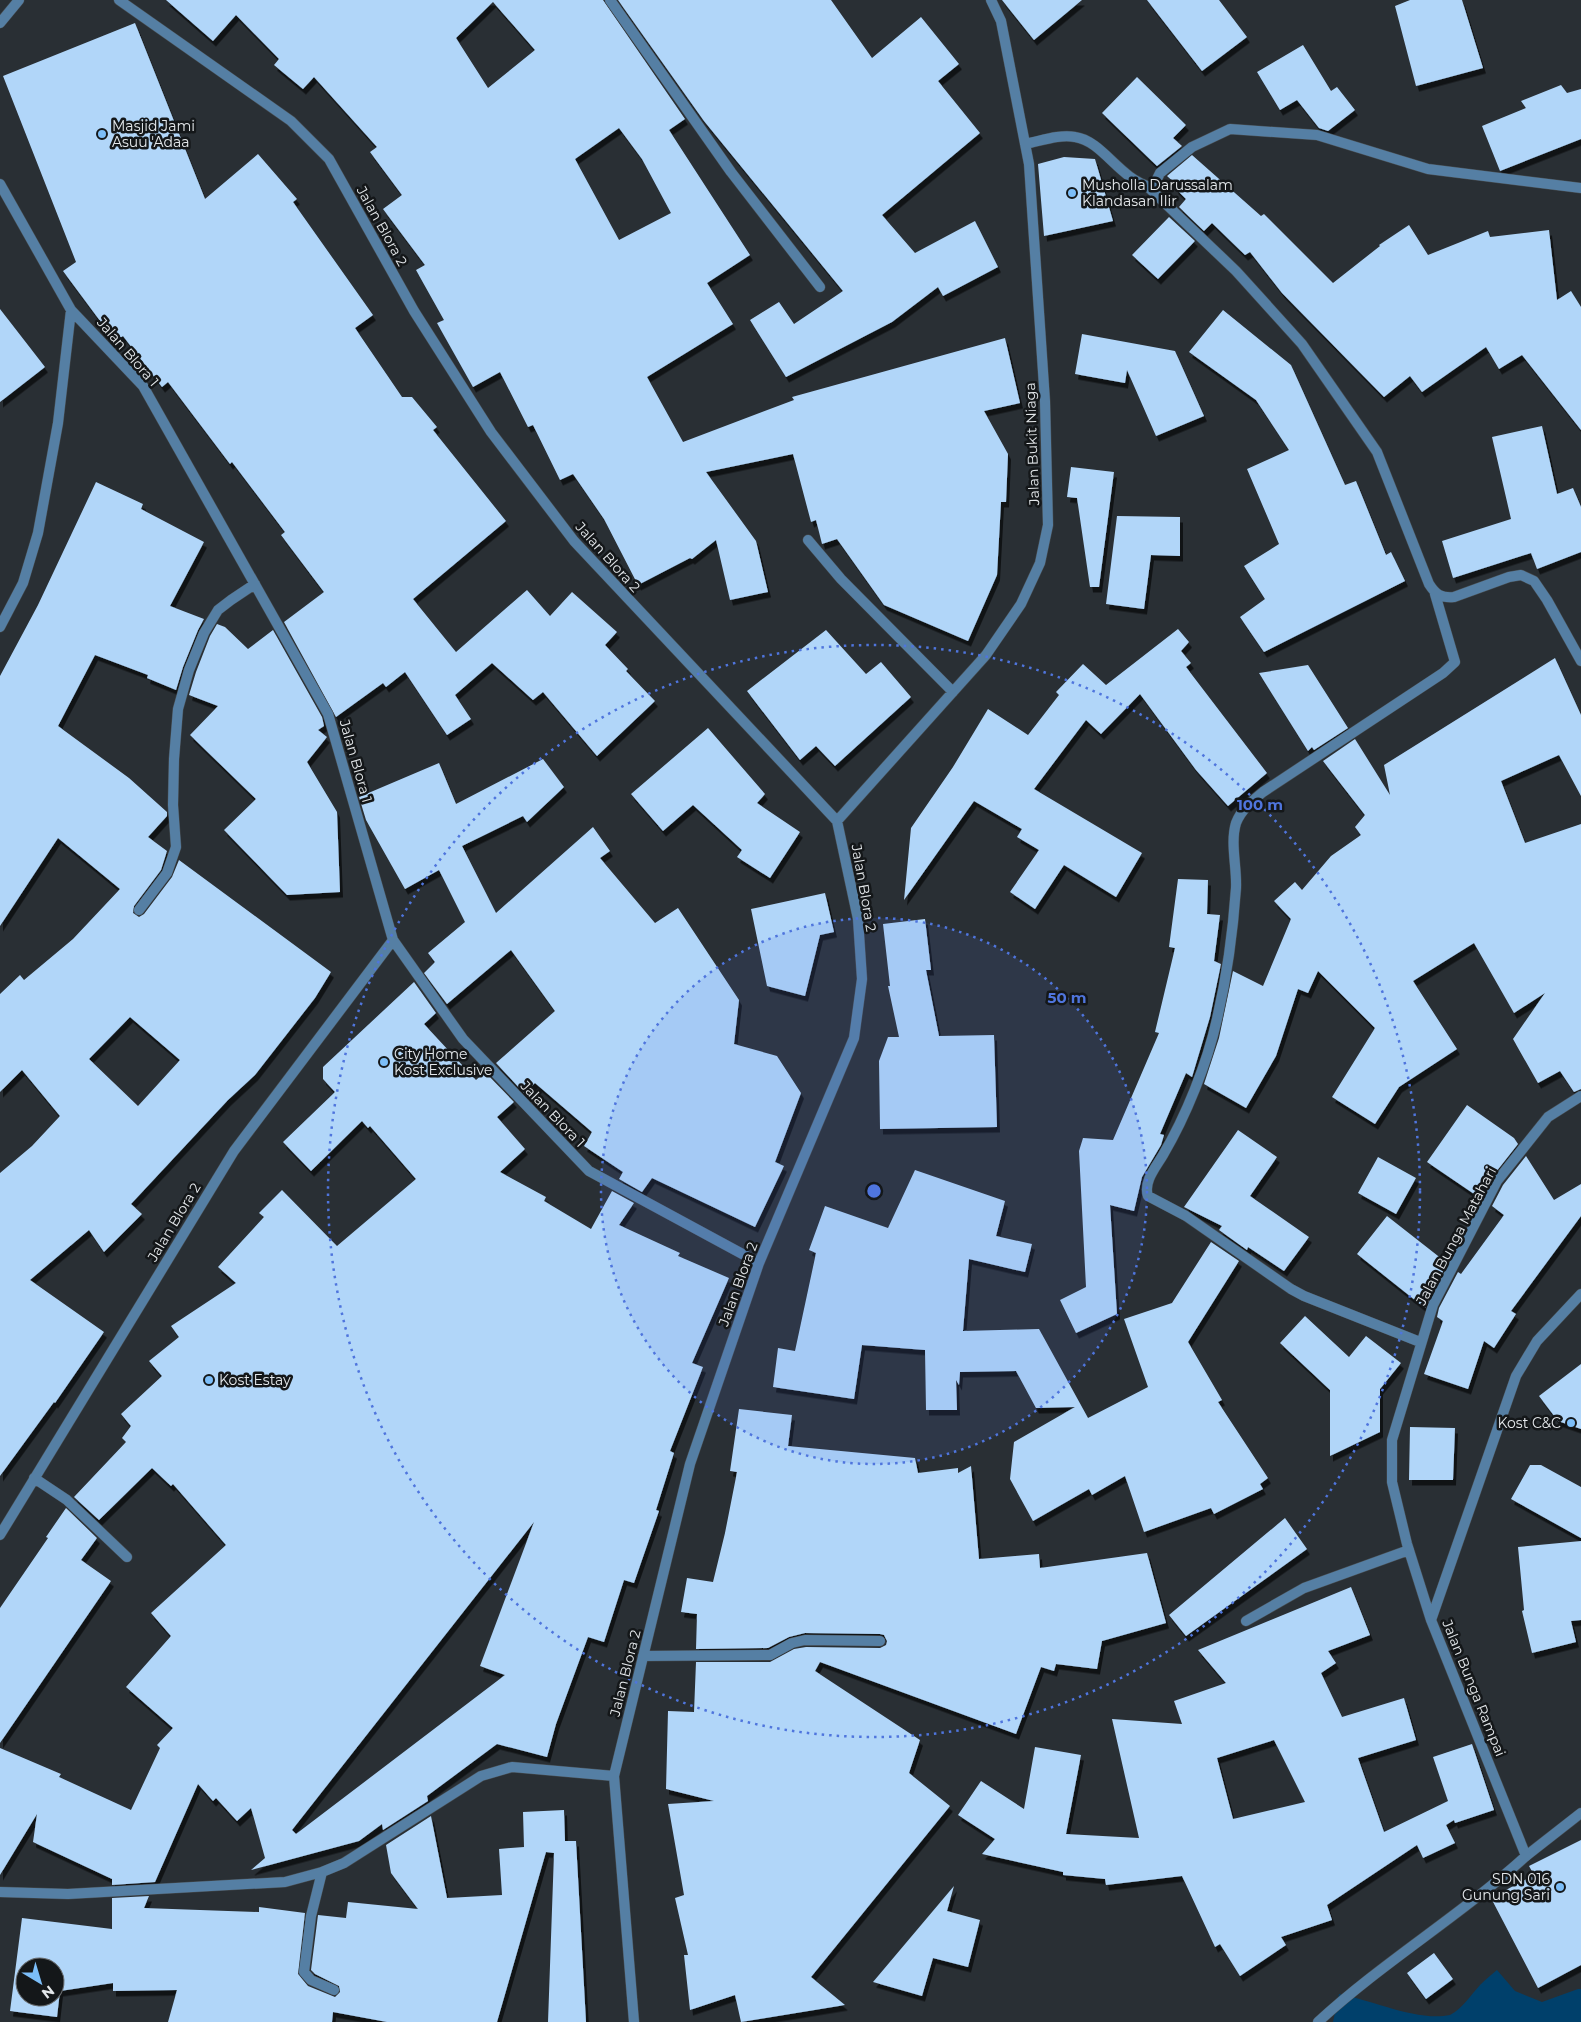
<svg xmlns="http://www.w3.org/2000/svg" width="1581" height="2022" font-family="Montserrat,sans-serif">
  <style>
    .green { fill: #00406b }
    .building { fill: #b1d6f9; fill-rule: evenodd; filter: url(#shadow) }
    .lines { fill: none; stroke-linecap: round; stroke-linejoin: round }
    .lane-casing { stroke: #474d51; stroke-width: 11 }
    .street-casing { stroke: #474d51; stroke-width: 11 }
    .lane { stroke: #557fa4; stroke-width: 10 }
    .street { stroke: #557fa4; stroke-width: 10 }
    .ring { fill: none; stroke: #4f75dd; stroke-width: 2.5; stroke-dasharray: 2.5 5 }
    .poi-dot { fill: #7cbef9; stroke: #141719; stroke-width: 2 }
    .labels { text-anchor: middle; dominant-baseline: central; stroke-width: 5; stroke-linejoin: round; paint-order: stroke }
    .poi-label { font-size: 14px; fill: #e5e9ec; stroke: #141719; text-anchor: start }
    .street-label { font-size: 14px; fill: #e5e9ec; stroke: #141719 }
    .centre { fill: #4f75dd; stroke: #141719; stroke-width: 2.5 }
    .ring-label { font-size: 15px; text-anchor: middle; font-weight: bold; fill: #4f75dd; stroke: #141719; stroke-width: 5; stroke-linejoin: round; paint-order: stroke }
  </style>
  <defs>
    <filter id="shadow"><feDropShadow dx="3" dy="5.5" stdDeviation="0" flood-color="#0009"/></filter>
  </defs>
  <rect width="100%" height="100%" fill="#292f34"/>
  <path class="green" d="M1497,1970L1515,1991L1542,2002L1578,1989H1581V2022H1333L1339,1994C1372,2000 1418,2022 1450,2015C1463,2008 1470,1996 1480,1985C1485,1980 1491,1975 1497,1970Z"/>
  <path class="building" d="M166,0H603L685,119L669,130L750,255L707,283L733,324L647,377L683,442L794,400L792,397L1005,338L1020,403L984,411L1008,454L1006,502H1001L997,575L968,641L884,605L837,539L822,544L816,520L811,522L793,454L706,472L756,541L768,592L730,600L716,540L692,559L690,558L638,585L604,519L573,474L560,480L533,425L528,427L500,372L473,387L437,323L444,320L416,270L425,265L383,209L402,195L370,152L377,147L314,77L303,89L274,65L279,59L236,15L213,41ZM493,2L535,50L488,88L456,38ZM619,128L642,159L671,213L619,240L575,159Z
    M618,0H831L872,58L921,17L959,64L938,81L980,133L882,215L915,253L975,221L998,267L943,296L938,287L892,322L786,377L750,320L779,302L794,324L843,291L704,121Z
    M1002,0H1082L1034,40Z
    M1147,0H1219L1247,37L1202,71Z
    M1410,0H1462L1483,68L1416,86L1395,6Z
    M135,23L205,199L258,154L297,199L293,202L373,315L355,328L402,397H412L437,427L433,430L506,521L413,599L456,652L527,590L550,616L572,592L617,632L605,645L628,669L626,671L655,701L597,756L543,692L533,700L492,663L455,695L471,719L447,735L405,672L386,687L383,683L336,717L284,622L324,592L281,535L285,532L232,462L230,464L168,382L162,387L123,336L115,341L63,271L76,262L3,76Z
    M1303,45L1331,91L1337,87L1355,110L1328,131L1319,128L1297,100L1280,110L1257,72Z
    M1137,77L1186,125L1173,138L1182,146L1157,166L1102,113Z
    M1561,85L1567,93L1581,89V139L1500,171L1482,126L1526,108L1521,101Z
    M1192,155L1261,216L1264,214L1333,283L1380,246L1379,245L1409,225L1428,255L1488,231L1490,237L1549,230L1557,300L1571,291L1581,307V430L1522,355L1499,369L1486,347L1422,392L1410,376L1384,397L1282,293L1250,252L1245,255L1212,223L1204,231L1179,207L1186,199L1175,188L1177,185L1167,176Z
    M1064,157L1095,159L1113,221L1044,236L1038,164Z
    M1169,217L1195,241L1158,279L1132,255Z
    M0,309L45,367L0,402Z
    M1223,310L1291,365L1345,485L1356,481L1386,555L1391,552L1405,581L1264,652L1240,617L1265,599L1244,566L1279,544L1247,469L1289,450L1256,400L1189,352Z
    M1082,334L1175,351L1204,416L1156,436L1127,370L1125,383L1075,374Z
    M1542,426L1557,494L1573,488L1581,507V552L1537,569L1531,553L1453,578L1442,541L1511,519L1492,437Z
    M1071,467L1114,472L1099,587H1090L1077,498L1067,497Z
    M96,482L143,504L141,509L204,542L170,606L204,619L198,630L183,667L176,690L147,678L148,675L95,655L58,726L129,778L167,812V816L148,837L167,851L161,870L134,906L133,913L139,917L144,914L172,877L179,860L331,972L315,998L255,1075L228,1100L131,1204L142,1214L104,1252L89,1230L30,1280L104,1332L55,1403L54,1402L0,1476V1173L32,1146L60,1116L22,1070L0,1092V994L20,975L24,980L73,939L120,889L58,838L0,926V676L38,605ZM130,1017L180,1060L138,1106L89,1059Z
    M1117,516L1180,517V556L1151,555L1144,609L1106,604Z
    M217,624L225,627L248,649L273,630L322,717L324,726L318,730L327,737L307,762L337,812L340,892L287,895L224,830L256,799L190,735L218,706L189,695L196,672L210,636Z
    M1178,629L1189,642L1181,651L1191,663L1186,667L1267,773L1228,806L1196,770L1140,694L1101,734L1086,720L1034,789L1142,853L1116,897L1064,865L1035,909L1010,892L1039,850L1017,837L1022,829L974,801L904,900L911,828L953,767L988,709L1028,735L1059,695L1056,692L1083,664L1106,685Z
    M826,630L866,674L881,662L911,697L835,766L816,746L800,760L747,691Z
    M1555,658L1581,715V796L1559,755L1501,781L1525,843L1581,824V1089L1574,1092L1560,1071L1538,1083L1513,1039L1545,993L1514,1013L1474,943L1413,981L1457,1049L1399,1087L1375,1124L1332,1097L1375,1028L1318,971L1308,993L1298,989L1276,1056L1246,1108L1204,1084L1219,1038L1233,971L1263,986L1291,919L1274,901L1295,882L1302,890L1331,856L1361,835L1355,827L1365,815L1323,761L1355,739L1390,795L1384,765Z
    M1308,665L1348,728L1314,750L1312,747L1308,751L1259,673Z
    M708,728L765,794L757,803L800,832L770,878L737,857L742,850L693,805L663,831L631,794Z
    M543,759L564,787L527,822L523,816L462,846L496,913L593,827L610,851L600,858L655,923L678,908L739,1000L734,1044L777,1056L801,1093L775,1162L784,1166L755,1227L652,1178L642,1192L619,1179L623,1172L584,1146L592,1132L535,1083L524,1093L496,1063L555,1011L511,950L447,1004L424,973L435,962L428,953L465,922L439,870L405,889L366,820L359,797L439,763L456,804Z
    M1178,879L1208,880L1207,914L1220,915L1214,961L1221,964L1210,1017L1192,1077L1186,1073L1160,1134L1164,1135L1161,1145L1142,1177L1134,1211L1110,1205L1117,1314L1076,1333L1060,1300L1086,1287L1079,1151L1083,1138L1113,1140L1159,1033L1155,1032L1175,948L1169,947Z
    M825,893L834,932L820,935L805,996L767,986L751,909Z
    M925,919L931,970H926L939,1036L994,1035L997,1127L880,1129L879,1061L888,1037H899L888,986H890L883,924Z
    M414,982L436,1013L424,1024L476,1080L485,1072L514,1102L497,1117L525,1149L500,1172L546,1197L544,1201L591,1229L612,1191L634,1203L619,1225L680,1253L678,1256L729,1278L692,1363L703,1367L670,1451L674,1453L656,1510L659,1511L634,1583L624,1580L604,1642L588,1637L556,1724L547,1757L497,1744L427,1796L428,1801L383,1830L382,1824L359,1841L251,1870L265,1858L251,1808L237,1821L216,1798L213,1801L198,1784L155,1882L112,1885V1879L33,1842L37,1814L0,1875V1748L61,1774L59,1777L131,1810L160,1748L157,1745L173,1728L126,1687L171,1636L151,1613L226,1545L173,1484L171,1486L152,1468L99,1520L74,1497L126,1442L122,1438L131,1426L121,1414L162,1376L149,1361L179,1337L171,1326L236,1283L218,1267L264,1217L259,1213L282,1190L337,1246L416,1179L370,1126L368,1128L362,1121L311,1171L283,1142L335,1092L323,1079V1067ZM534,1522L480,1666L505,1675L296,1834L292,1830Z
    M1467,1105L1514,1138L1518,1144L1492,1177L1480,1198L1427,1162Z
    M1238,1130L1277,1157L1250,1196L1309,1237L1284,1271L1248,1247L1247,1250L1219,1230L1222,1226L1184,1207Z
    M1526,1156L1554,1200L1581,1184V1216L1511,1311L1516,1314L1494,1348L1484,1341L1468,1389L1424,1374L1443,1321L1437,1317L1439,1308L1458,1272L1461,1274L1504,1215L1492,1206L1503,1185Z
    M1378,1157L1416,1178L1396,1214L1358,1193Z
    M915,1170L1005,1201L996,1236L1032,1244L1025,1272L969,1259L963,1331L1039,1329L1088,1418L1148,1387L1124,1319L1172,1303L1211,1242L1239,1261L1188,1342L1222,1400L1218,1402L1268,1478L1260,1484L1263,1489L1214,1514L1211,1508L1144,1532L1125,1476L1092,1495L1089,1489L1033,1521L1010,1479L1014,1442L1075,1407L1036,1408L1016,1371L960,1372L959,1385L956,1380L957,1410H926L925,1350L862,1345L854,1399L773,1387L778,1348L795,1351L816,1253L809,1250L825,1206L888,1228Z
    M1387,1216L1447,1263L1425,1308L1357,1254Z
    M1305,1316L1349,1357L1366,1336L1401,1363L1380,1389V1432L1330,1456V1390L1280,1343Z
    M1581,1364V1429L1558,1421L1539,1396Z
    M739,1409L792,1415L788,1446L915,1458L918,1473L958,1468V1473L971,1466L979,1559L1039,1554L1040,1568L1147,1553L1166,1623L1102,1641L1097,1669L1056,1664L1054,1671L1041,1667L1016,1734L820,1662L815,1671L920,1740L909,1773L950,1806L811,1977L845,2005L741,2022L735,1995L690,2010L684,1955H688L675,1898L684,1895L668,1804L714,1801L666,1789L668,1711L694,1712L696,1662H770L794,1649L806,1647L880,1648L886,1645L887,1641L884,1635L880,1634L805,1633L789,1637L768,1648L696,1649L697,1614L681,1612L687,1578L713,1582L725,1533L737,1472L730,1471Z
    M1410,1427L1455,1428L1453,1480H1409Z
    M1530,1465H1541L1581,1487V1538L1511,1499Z
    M66,1508L97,1538L81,1560L111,1581L0,1743V1608L48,1538L46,1537Z
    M1285,1518L1307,1549L1186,1636L1169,1615Z
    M1581,1541V1620L1571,1621L1576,1642L1532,1653L1522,1611L1524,1610L1518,1547Z
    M1351,1587L1370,1635L1328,1651L1336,1663L1321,1673L1342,1717L1404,1698L1416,1740L1358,1758L1384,1832L1448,1801L1433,1757L1472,1744L1494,1810L1455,1823L1454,1820L1446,1825L1455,1843L1423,1858L1417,1845L1327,1905L1332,1920L1281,1937L1286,1945L1240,1976L1220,1944L1215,1947L1182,1876L1106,1885L1105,1879L1063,1875V1872L982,1854L995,1839L958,1815L981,1781L1024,1809L1035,1747L1081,1755L1066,1834L1139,1838L1112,1719L1182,1724L1174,1701L1226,1683L1198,1650ZM1274,1740L1305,1802L1233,1819L1217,1758Z
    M564,1810L565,1841H576L586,2022H548L554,1853L546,1852L497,2022H387L333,2012L332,2022H168L177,1990L113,1991V1983L60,1991L57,2017L10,2011L22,1918L112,1929V1898L149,1896L144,1908L259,1912V1907L305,1913L298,1974L308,1986L335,1997L340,1992L339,1986L315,1974L311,1970L318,1915L346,1918L348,1902L418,1909L391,1873L386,1845L431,1816L447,1898L502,1895L499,1849L524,1847L523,1812ZM25,1967H55V1997H25Z
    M1581,1840V1965L1538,1988L1491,1898L1534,1875L1529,1866Z
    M954,1886L947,1911L980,1920L968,1967L933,1958L922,1996L873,1982Z
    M1434,1953L1453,1979L1426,1999L1407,1973Z"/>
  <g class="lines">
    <defs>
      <path id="lane" d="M1526,1856L1581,1813"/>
      <path id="street" d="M119,0L291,121L329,159L414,311L491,432L574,541L837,821L858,919L862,979L854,1038L759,1263L690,1464L614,1776L634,2022
        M610,0L731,172L820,287
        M0,23L19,0
        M1025,144C1041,141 1059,134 1075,137C1103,141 1119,179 1151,187L1154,185L1160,173L1192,147L1230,129L1317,135L1428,169L1581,188
        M0,184L71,310L143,386L328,714L393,940L463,1039L589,1171L759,1263
        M1147,186L1236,271L1302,344L1377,452L1429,584C1436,595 1441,598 1454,597L1509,577L1521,575L1534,581L1547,600L1581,661
        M808,540L841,579L953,692
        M0,627L23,583L38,533L58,423L71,310
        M837,821L986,655L1021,604L1040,563L1048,525L1045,401L1029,164L1001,21L991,0
        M139,910L167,873L176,847L173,805L174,759L178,709L189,670L204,633L218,610L231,600L255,584
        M1420,1342L1304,1296L1291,1289L1186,1216L1148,1196C1143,1182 1156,1167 1163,1155C1186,1116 1207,1064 1217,1019C1227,976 1233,931 1236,888C1237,867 1230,843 1236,823C1241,810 1252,801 1263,792L1443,673L1455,662L1435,594
        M34,1478L67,1500L127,1557
        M0,1535L234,1151L393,940
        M1431,1620L1516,1376L1537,1341L1581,1294
        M1246,1621L1304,1588L1409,1550
        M643,1656L770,1655L792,1643L805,1640L880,1641
        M322,1872L311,1916L304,1972L311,1980L334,1990
        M0,1892L68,1894L285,1882L322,1872L344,1863L481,1776L512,1767L614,1776
        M1318,2022C1383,1962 1460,1916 1526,1856L1431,1620L1407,1544L1392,1482V1440L1433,1305L1497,1181L1548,1117L1581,1096"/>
    </defs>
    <use href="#lane" class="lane-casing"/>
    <use href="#street" class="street-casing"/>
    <use href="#lane" class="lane"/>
    <use href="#street" class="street"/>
  </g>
  <circle cx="874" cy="1191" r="273" fill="#4f75dd" fill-opacity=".12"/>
  <g class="ring">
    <circle cx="874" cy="1191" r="273"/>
    <circle cx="874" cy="1191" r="546"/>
  </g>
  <g class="poi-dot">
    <circle cx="102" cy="134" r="5"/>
    <circle cx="1072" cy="193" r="5"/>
    <circle cx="384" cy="1062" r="5"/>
    <circle cx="209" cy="1380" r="5"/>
    <circle cx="1571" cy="1423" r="5"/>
    <circle cx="1560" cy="1887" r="5"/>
  </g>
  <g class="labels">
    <g class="poi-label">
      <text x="112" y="126">Masjid Jami<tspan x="112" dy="16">Asuu 'Adaa</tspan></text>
      <text x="1082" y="185">Musholla Darussalam<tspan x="1082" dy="16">Klandasan Ilir</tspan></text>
      <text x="394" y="1054">City Home<tspan x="394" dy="16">Kost Exclusive</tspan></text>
      <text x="219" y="1380">Kost Estay</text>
      <text x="1561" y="1423" text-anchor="end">Kost C&amp;C</text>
      <text x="1550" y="1879" text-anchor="end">SDN 016<tspan x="1550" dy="16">Gunung Sari</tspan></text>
    </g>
    <g class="street-label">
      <text transform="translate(382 226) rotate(61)">Jalan Blora 2</text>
      <text transform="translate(128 352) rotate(49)">Jalan Blora 1</text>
      <text transform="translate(1032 444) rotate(-92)">Jalan Bukit Niaga</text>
      <text transform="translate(608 557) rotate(48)">Jalan Blora 2</text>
      <text transform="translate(356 761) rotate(74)">Jalan Blora 1</text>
      <text transform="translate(864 888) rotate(80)">Jalan Blora 2</text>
      <text transform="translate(553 1114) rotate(46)">Jalan Blora 1</text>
      <text transform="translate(174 1222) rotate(-59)">Jalan Blora 2</text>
      <text transform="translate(1456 1236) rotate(-62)">Jalan Bunga Matahari</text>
      <text transform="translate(738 1284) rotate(-70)">Jalan Blora 2</text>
      <text transform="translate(625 1673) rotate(-76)">Jalan Blora 2</text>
      <text transform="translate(1474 1688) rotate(68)">Jalan Bunga Rampai</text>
    </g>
  </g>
  <circle cx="874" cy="1191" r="8" class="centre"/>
  <g class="ring-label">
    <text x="1260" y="810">100 m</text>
    <text x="1067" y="1003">50 m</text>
  </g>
  <g transform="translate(40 1982) rotate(142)"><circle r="24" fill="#141719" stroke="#686b6d"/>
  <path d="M0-4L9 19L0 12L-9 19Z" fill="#7cbef9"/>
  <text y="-8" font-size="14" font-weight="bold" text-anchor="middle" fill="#e5e9ec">N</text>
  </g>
</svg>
